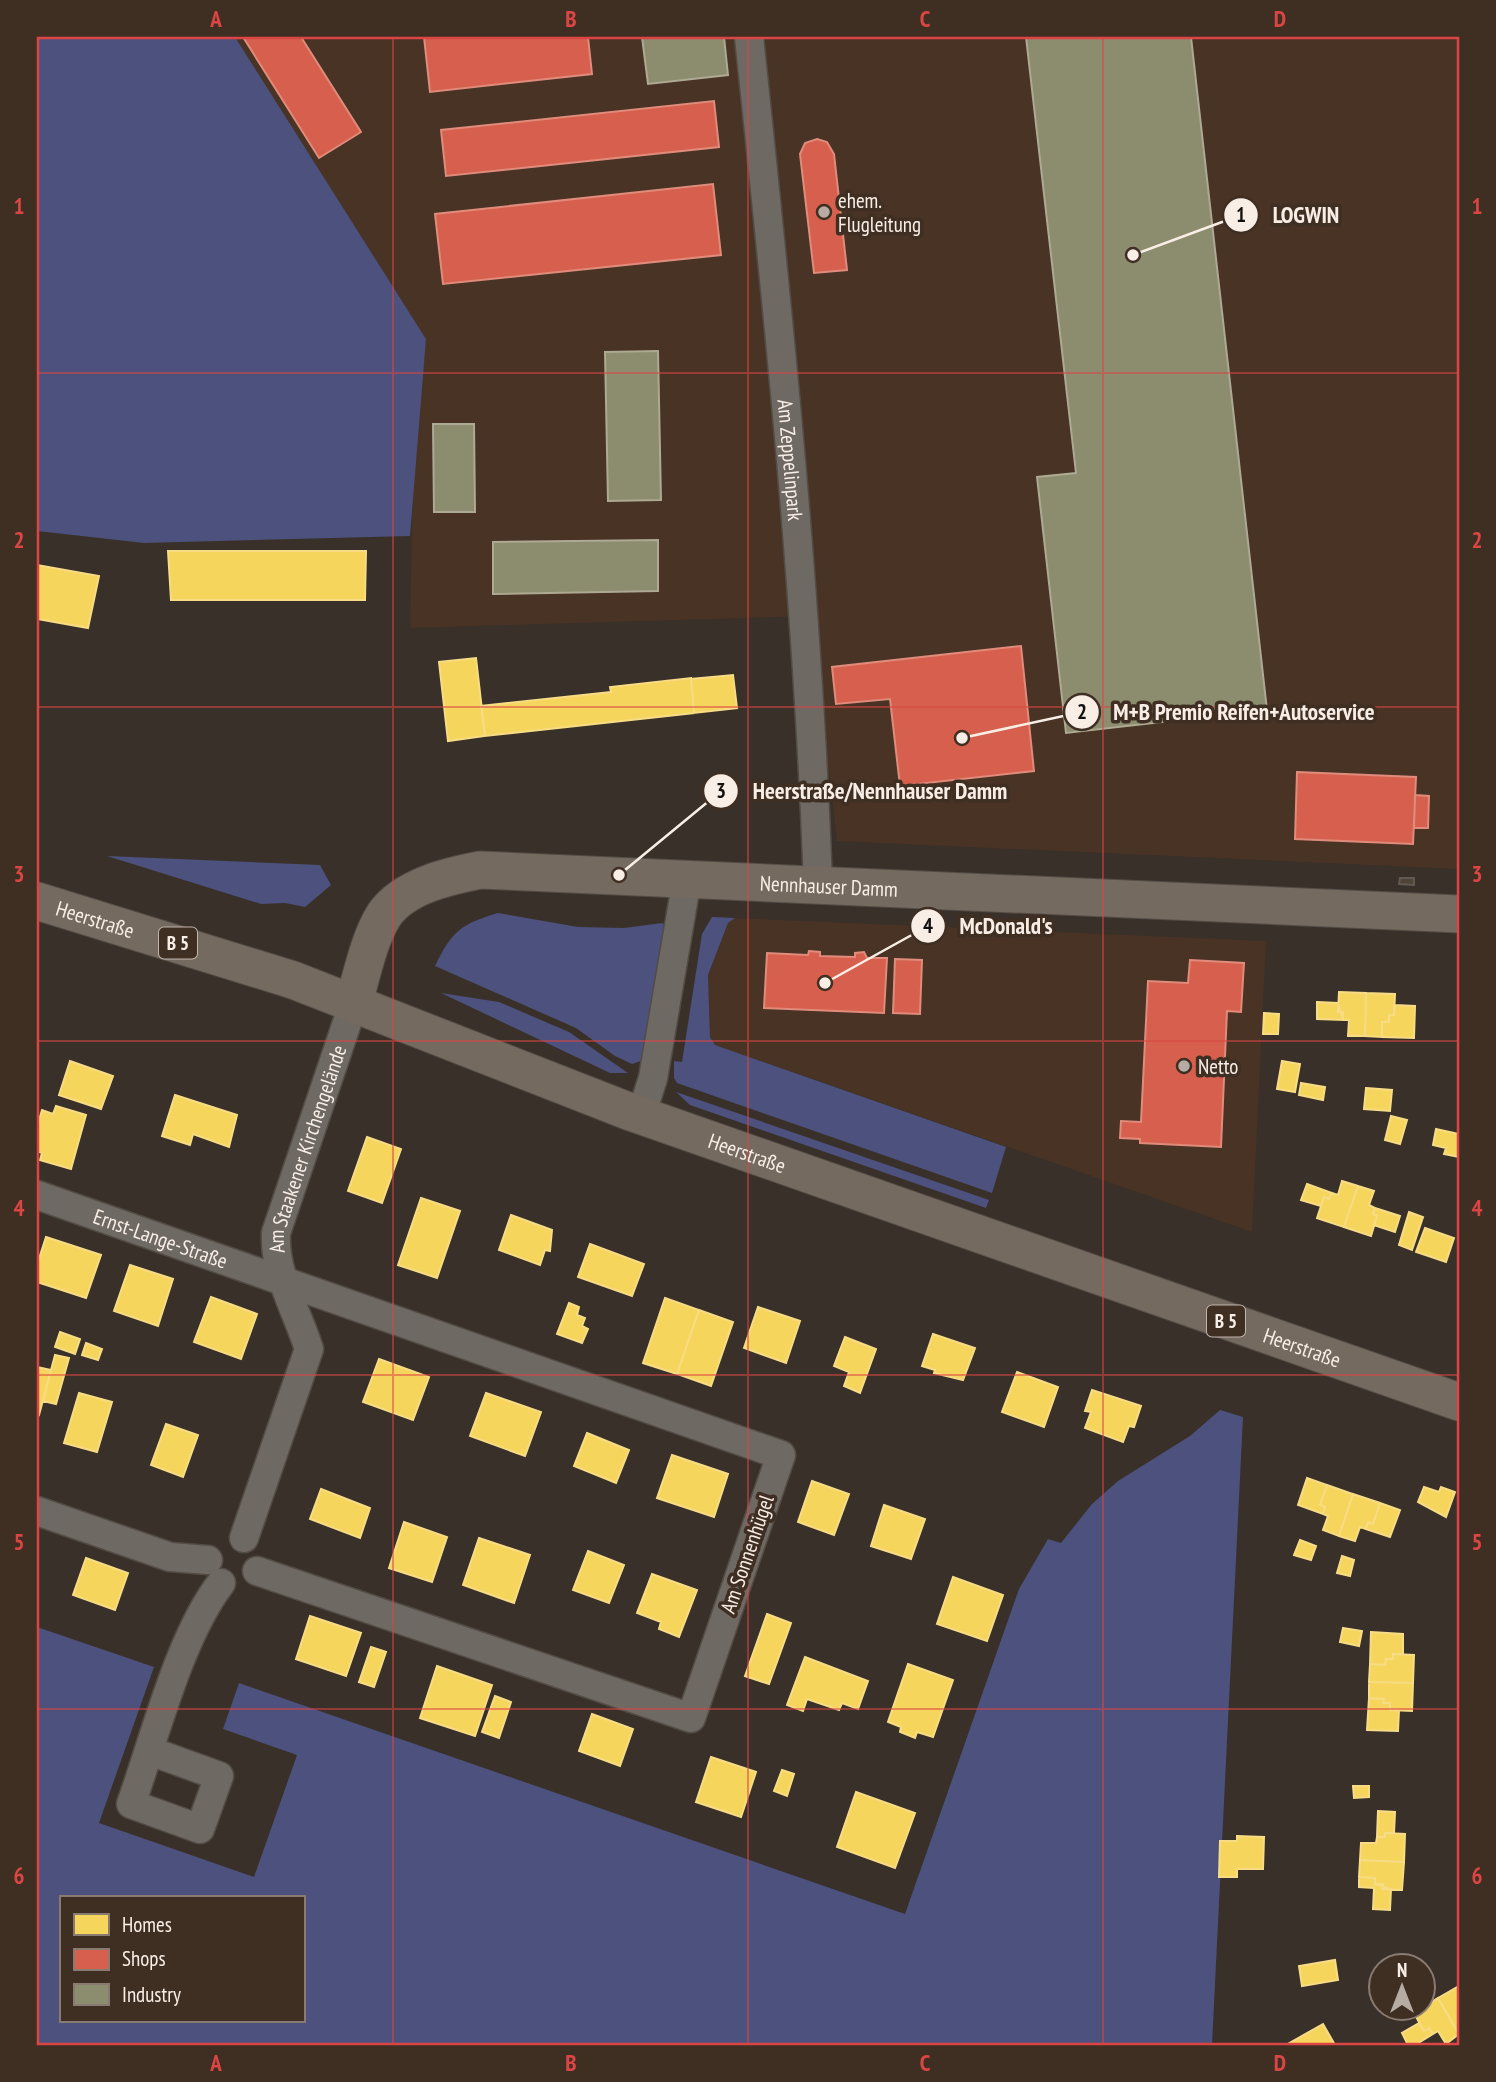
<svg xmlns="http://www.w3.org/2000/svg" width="1496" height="2082" font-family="'PT Sans Narrow',sans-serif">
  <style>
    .built { fill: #483324 }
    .green { fill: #4c517d; fill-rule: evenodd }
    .homes { fill: #f6d55c; stroke: #f7dc85; stroke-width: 2 }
    .shops { fill: #d6604d; stroke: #e08b7b; stroke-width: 2 }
    .industry { fill: #8c8c6e; stroke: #ada992; stroke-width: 2 }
    .building { fill: #504337; stroke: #615953; stroke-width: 2 }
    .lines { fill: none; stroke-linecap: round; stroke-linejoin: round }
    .minor-casing { stroke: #534c45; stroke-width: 31 }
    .major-casing { stroke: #534c45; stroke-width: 39 }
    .minor { stroke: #6f6964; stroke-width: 28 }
    .major { stroke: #756a60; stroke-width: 37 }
    .grid { fill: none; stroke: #db4644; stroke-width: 2; stroke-opacity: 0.55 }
    .poi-dot { fill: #b6aca4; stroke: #3f2f23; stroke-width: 2.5 }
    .labels { text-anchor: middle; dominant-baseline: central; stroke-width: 7; stroke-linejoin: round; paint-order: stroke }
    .shield { fill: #3f2f23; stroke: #c1b5ac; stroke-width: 2 }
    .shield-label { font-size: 19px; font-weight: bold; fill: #f9eee6 }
    .poi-label { font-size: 21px; fill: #f9eee6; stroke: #3f2f23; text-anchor: start }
    .street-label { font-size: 21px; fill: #f9eee6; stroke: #3f2f23 }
    .leader { fill: none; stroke: #f9eee6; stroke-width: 2.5 }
    .callout-dot { fill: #f9eee6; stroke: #3f2f23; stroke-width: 2.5 }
    .mark-label { font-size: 21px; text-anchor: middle; font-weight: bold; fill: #111 }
    .callout-label { font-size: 23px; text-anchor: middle; font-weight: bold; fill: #f9eee6; stroke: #3f2f23; stroke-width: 7; stroke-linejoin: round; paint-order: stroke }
    .neatline { fill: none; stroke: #db4644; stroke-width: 2.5 }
    .grid-label { font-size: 23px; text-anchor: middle; font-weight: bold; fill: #db4644 }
  </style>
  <rect width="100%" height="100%" fill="#393029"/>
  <path class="built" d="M235,37H1459V869L837,841L811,616L410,628L413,477L426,339Z
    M735,918L1266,941L1252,1232L715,1045L710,1037L708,975L728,923Z"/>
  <path class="green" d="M37,37H235L426,339L410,536L144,543L37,531Z
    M107,856L320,865L331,885L305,907L285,903L261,904Z
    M498,913L578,927L624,928L662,923L665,925L641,1061L632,1064L615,1056L576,1028L435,966C452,931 461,924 498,913Z
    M712,917L735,918L728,923L708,975L710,1037L715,1045L1006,1147L992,1193L677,1083L674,1078V1061L682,1062L702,934Z
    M441,993L499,1002L569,1032L628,1073H610Z
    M676,1092L989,1200L986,1208L690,1105Z
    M1220,1410L1243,1417L1212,2045H37V1627L154,1667L99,1823L254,1877L297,1755L223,1729L239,1683L905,1914L1019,1589L1048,1539L1061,1543L1092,1504L1118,1481L1190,1436ZM61,1898H303V2021H61Z"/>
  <path class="homes" d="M168,551H366L365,600H171Z
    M37,565L99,576L88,628L37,619Z
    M476,658L485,736L448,741L439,662Z
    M733,675L737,708L694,713L691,679Z
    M691,678L694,713L485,736L481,706L611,692L610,687Z
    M1339,992L1366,993L1365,1036H1348L1349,1020H1343V1012H1338Z
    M1366,993L1395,994L1394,1015H1389V1022H1382V1037L1365,1036Z
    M1317,1002L1338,1003L1343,1020L1317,1019Z
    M1394,1005L1415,1006L1414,1038L1382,1037V1022H1389V1015H1394Z
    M1264,1013L1279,1014L1278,1034H1263Z
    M70,1061L113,1076L101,1109L59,1095Z
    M1282,1061L1300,1064L1295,1092L1277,1089Z
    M1301,1083L1325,1087L1323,1100L1299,1095Z
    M1366,1088L1392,1090L1390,1111L1364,1109Z
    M175,1095L237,1115L229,1147L193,1134L190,1145L162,1136Z
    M56,1106L86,1115L71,1169L40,1160L42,1153L37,1151V1127L42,1110L53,1114Z
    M1391,1116L1407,1120L1400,1144L1385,1140Z
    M1436,1129L1459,1134V1157L1444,1154L1446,1148L1433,1145Z
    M367,1137L401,1149L382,1203L348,1191Z
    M1342,1181L1358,1186L1344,1227L1317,1218L1324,1197L1329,1199L1332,1193L1338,1195Z
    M1307,1184L1332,1193L1329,1199L1324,1197L1321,1206L1301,1200Z
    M1358,1186L1374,1191L1369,1205L1375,1208L1373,1214L1377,1216L1371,1236L1344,1227Z
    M421,1198L460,1211L437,1278L398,1265Z
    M1375,1208L1400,1216L1395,1232L1374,1225L1377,1216L1373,1214Z
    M1409,1212L1423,1217L1412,1250L1399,1245Z
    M511,1215L552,1230L550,1251L545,1250L540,1265L499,1250Z
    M1425,1228L1454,1238L1446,1262L1416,1252Z
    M46,1237L101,1255L86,1298L37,1282V1265Z
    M590,1244L644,1264L632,1296L578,1277Z
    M130,1265L173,1279L158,1326L114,1311Z
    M211,1297L257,1314L241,1359L194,1342Z
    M665,1298L699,1310L677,1374L643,1363Z
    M569,1303L579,1307L577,1315L585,1318L582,1326L588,1329L582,1343L557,1334Z
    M758,1307L800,1321L786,1363L744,1348Z
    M699,1310L733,1322L711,1386L677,1374Z
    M60,1332L80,1339L75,1354L55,1347Z
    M933,1334L975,1348L963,1380L934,1373L935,1370L922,1366Z
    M845,1337L876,1349L860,1393L844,1386L849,1372L834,1366Z
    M86,1343L102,1349L98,1360L82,1355Z
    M55,1355L69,1358L56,1404L43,1401Z
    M379,1359L429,1377L413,1420L363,1402Z
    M37,1367L51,1370L39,1415L37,1414Z
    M1017,1372L1058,1387L1044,1427L1002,1412Z
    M1092,1390L1141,1406L1134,1427L1129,1426L1123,1442L1085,1428L1091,1412L1085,1411Z
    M79,1393L112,1402L97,1452L64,1443Z
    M486,1393L541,1412L525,1456L470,1436Z
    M166,1424L198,1435L183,1477L151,1465Z
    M587,1433L629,1450L616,1483L574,1466Z
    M672,1455L728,1474L714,1517L657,1498Z
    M1307,1478L1327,1485L1320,1505L1325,1507L1323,1514L1298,1505Z
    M812,1481L849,1494L834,1535L798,1522Z
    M1327,1485L1353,1494L1339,1536L1323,1530L1328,1516L1323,1514L1325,1507L1320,1505Z
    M1424,1487L1439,1492L1441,1487L1455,1492L1446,1517L1418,1502Z
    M321,1489L370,1508L360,1538L310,1519Z
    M1353,1494L1380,1503L1373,1524L1368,1522L1366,1529L1360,1527L1355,1541L1339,1536Z
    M1380,1503L1400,1510L1390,1537L1366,1529L1368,1522L1373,1524Z
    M884,1505L925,1519L911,1559L871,1546Z
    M404,1522L447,1537L432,1582L389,1568Z
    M479,1538L530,1555L514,1603L463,1585Z
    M1300,1540L1316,1546L1311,1560L1294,1555Z
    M588,1551L624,1565L609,1603L573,1590Z
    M1342,1556L1354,1560L1350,1576L1337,1573Z
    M86,1558L128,1573L115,1610L73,1595Z
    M652,1574L697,1590L679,1637L659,1629L661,1622L637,1613Z
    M953,1577L1003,1595L987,1641L937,1624Z
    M767,1614L791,1623L769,1684L745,1676Z
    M310,1616L361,1633L346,1676L296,1659Z
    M1343,1628L1362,1631L1359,1646L1340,1642Z
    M1371,1632L1403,1634V1654H1393V1659H1386L1385,1665L1370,1664Z
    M371,1647L386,1652L374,1687L359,1682Z
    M1393,1654L1414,1655L1413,1683L1369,1682L1370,1664L1385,1665L1386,1659H1393Z
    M805,1657L868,1681L858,1709L842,1703L839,1710L807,1699L803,1711L787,1705Z
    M908,1664L953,1680L933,1737L917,1732L915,1738L900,1732L901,1727L888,1722Z
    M437,1666L492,1685L475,1736L420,1718Z
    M1369,1682L1413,1683L1412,1711L1390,1710V1703H1383L1384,1699L1369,1698Z
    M495,1696L511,1702L499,1738L482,1732Z
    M1369,1698L1384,1699L1383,1703H1390V1710H1399L1398,1731L1367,1730Z
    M592,1714L633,1729L620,1766L579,1751Z
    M711,1757L756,1772L741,1817L696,1802Z
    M782,1770L794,1774L787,1796L774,1791Z
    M1353,1786H1369V1797L1354,1798Z
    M856,1792L915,1813L895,1868L837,1847Z
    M1378,1811L1395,1812L1394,1833H1385V1837H1377Z
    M1385,1833L1405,1834L1404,1862L1360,1860L1361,1843H1376L1377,1837H1385Z
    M1237,1836L1264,1837L1263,1869H1237V1877H1219L1220,1841H1237Z
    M1360,1860L1404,1862L1402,1890L1382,1889L1383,1884H1375V1878L1359,1877Z
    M1359,1877L1375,1878V1884L1391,1889L1390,1910L1373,1909L1374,1888L1359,1887Z
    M1335,1960L1338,1980L1302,1986L1299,1966Z
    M1459,1986V2034L1438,1998Z
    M1438,1998L1459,2034L1446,2044L1438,2031L1433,2034L1429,2028L1424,2031L1414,2013Z
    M1419,2023L1424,2031L1429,2028L1433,2034L1415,2045H1408L1402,2033Z
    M1323,2024L1335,2045H1286Z"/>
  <path class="shops" d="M243,37H301L361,132L319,158Z
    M424,37H588L592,74L430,92Z
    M714,101L719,147L446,176L441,130Z
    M817,139L827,142L834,154L847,270L814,273L800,154L805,143Z
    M713,184L721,255L443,284L435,214Z
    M1021,646L1034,771L900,786L890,699L836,704L832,667Z
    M1297,772L1416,777L1413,844L1295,839Z
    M1415,795L1429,796L1428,828H1414Z
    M809,951L820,952V956L855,957V953L864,952L867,958H887L884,1013L764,1008L767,953L808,955Z
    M895,959L922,960L920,1014L893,1013Z
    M1190,960L1244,963L1241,1012L1227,1011L1221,1147L1140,1143V1139L1120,1138L1121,1121L1141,1122L1148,981L1188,983Z"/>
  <path class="industry" d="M642,37H724L728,75L648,84Z
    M1026,37H1191L1267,710L1066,733L1037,477L1076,473Z
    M658,351L661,500L608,501L605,352Z
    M433,424H474L475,512H434Z
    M658,540V591L493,594V542Z"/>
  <path class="building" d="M1400,878H1414V885L1399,884Z"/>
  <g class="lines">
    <defs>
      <g id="minor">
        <path id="s1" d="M749,37C779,319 808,602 818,886"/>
        <path d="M641,1116L653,1078L687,879"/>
        <path id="s2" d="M37,1195L781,1455L691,1718L257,1571"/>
        <path d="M37,1511L170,1557L208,1560"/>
        <path id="s3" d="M244,1538L309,1349C297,1311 274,1274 276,1233L354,1002"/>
        <path d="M150,1751L219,1776L200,1829L131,1804C155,1737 179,1638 221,1583"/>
      </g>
      <g id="major">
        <path id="s4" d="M37,901L293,980L628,1111L1459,1402"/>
        <path id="s5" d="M354,1002C362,974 369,939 384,915C404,886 449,876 480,870L1459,914"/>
      </g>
    </defs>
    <use href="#minor" class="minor-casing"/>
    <use href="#major" class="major-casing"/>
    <use href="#minor" class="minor"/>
    <use href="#major" class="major"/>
  </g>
  <path class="grid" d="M393,37V2045M748,37V2045M1103,37V2045M37,373H1459M37,707H1459M37,1041H1459M37,1375H1459M37,1709H1459"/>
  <g class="poi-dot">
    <circle cx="824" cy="212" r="7"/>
    <circle cx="1184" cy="1066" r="7"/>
  </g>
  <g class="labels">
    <g class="shield">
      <rect x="159" y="927.5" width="38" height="31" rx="5"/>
      <rect x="1207" y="1305.5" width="38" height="31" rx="5"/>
    </g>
    <g class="shield-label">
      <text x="178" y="943">B 5</text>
      <text x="1226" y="1321">B 5</text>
    </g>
    <g class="poi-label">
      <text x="838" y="200">ehem.<tspan x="838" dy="24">Flugleitung</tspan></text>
      <text x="1198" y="1066">Netto</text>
    </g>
    <g class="street-label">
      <text stroke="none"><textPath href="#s1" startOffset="425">Am Zeppelinpark</textPath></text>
      <text stroke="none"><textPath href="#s5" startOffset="550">Nennhauser Damm</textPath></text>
      <text stroke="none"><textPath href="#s4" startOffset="61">Heerstraße</textPath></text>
      <text stroke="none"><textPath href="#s3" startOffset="410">Am Staakener Kirchengelände</textPath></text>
      <text stroke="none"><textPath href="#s4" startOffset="754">Heerstraße</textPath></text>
      <text stroke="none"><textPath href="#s2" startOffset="131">Ernst-Lange-Straße</textPath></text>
      <text stroke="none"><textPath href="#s4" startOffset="1342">Heerstraße</textPath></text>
      <text transform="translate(747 1554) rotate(-71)">Am Sonnenhügel</text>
    </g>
  </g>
  <path class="leader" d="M1133 255L1241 215M962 738L1082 712M619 875L721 791M825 983L928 926"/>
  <g class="callout-dot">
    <circle cx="1133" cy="255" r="7"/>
    <circle cx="962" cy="738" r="7"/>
    <circle cx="619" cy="875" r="7"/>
    <circle cx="825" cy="983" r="7"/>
    <circle cx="1241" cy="215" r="18"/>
    <circle cx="1082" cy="712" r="18"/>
    <circle cx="721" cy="791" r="18"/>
    <circle cx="928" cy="926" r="18"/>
  </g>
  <g class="mark-label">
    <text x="1241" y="222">1</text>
    <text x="1082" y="719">2</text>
    <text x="721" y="798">3</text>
    <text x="928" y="933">4</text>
  </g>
  <g class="callout-label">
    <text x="1306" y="223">LOGWIN</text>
    <text x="1244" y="720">M+B Premio Reifen+Autoservice</text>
    <text x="880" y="799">Heerstraße/Nennhauser Damm</text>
    <text x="1006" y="934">McDonald's</text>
  </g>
  <rect width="1496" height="2082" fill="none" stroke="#3f2f23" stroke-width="77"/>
  <rect x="60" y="1896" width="245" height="126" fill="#3f2f23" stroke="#897b71" stroke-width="2"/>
  <rect x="74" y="1914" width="35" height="21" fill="#f6d55c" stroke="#897b71" stroke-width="2"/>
  <text x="122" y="1932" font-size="21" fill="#f9eee6">Homes</text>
  <rect x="74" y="1949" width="35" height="21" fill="#d6604d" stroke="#897b71" stroke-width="2"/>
  <text x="122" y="1966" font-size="21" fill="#f9eee6">Shops</text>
  <rect x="74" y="1984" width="35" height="21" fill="#8c8c6e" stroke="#897b71" stroke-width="2"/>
  <text x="122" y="2002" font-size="21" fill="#f9eee6">Industry</text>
  <g transform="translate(1402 1987)"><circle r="33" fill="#3f2f23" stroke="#897b71" stroke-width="2"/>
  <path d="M0-5L12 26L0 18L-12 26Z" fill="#b6aca4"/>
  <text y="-10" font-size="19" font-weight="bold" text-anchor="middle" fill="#f9eee6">N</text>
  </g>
  <rect x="38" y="38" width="1420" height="2006" class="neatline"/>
  <g class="grid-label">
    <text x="216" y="27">A</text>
    <text x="571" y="27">B</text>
    <text x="925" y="27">C</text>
    <text x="1280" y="27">D</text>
    <text x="19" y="214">1</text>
    <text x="1477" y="214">1</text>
    <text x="19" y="548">2</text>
    <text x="1477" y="548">2</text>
    <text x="19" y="882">3</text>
    <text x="1477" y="882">3</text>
    <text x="19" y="1216">4</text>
    <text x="1477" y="1216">4</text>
    <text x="19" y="1550">5</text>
    <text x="1477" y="1550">5</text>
    <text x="19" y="1884">6</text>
    <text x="1477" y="1884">6</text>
    <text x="216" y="2071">A</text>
    <text x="571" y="2071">B</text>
    <text x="925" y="2071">C</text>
    <text x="1280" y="2071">D</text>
  </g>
</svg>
